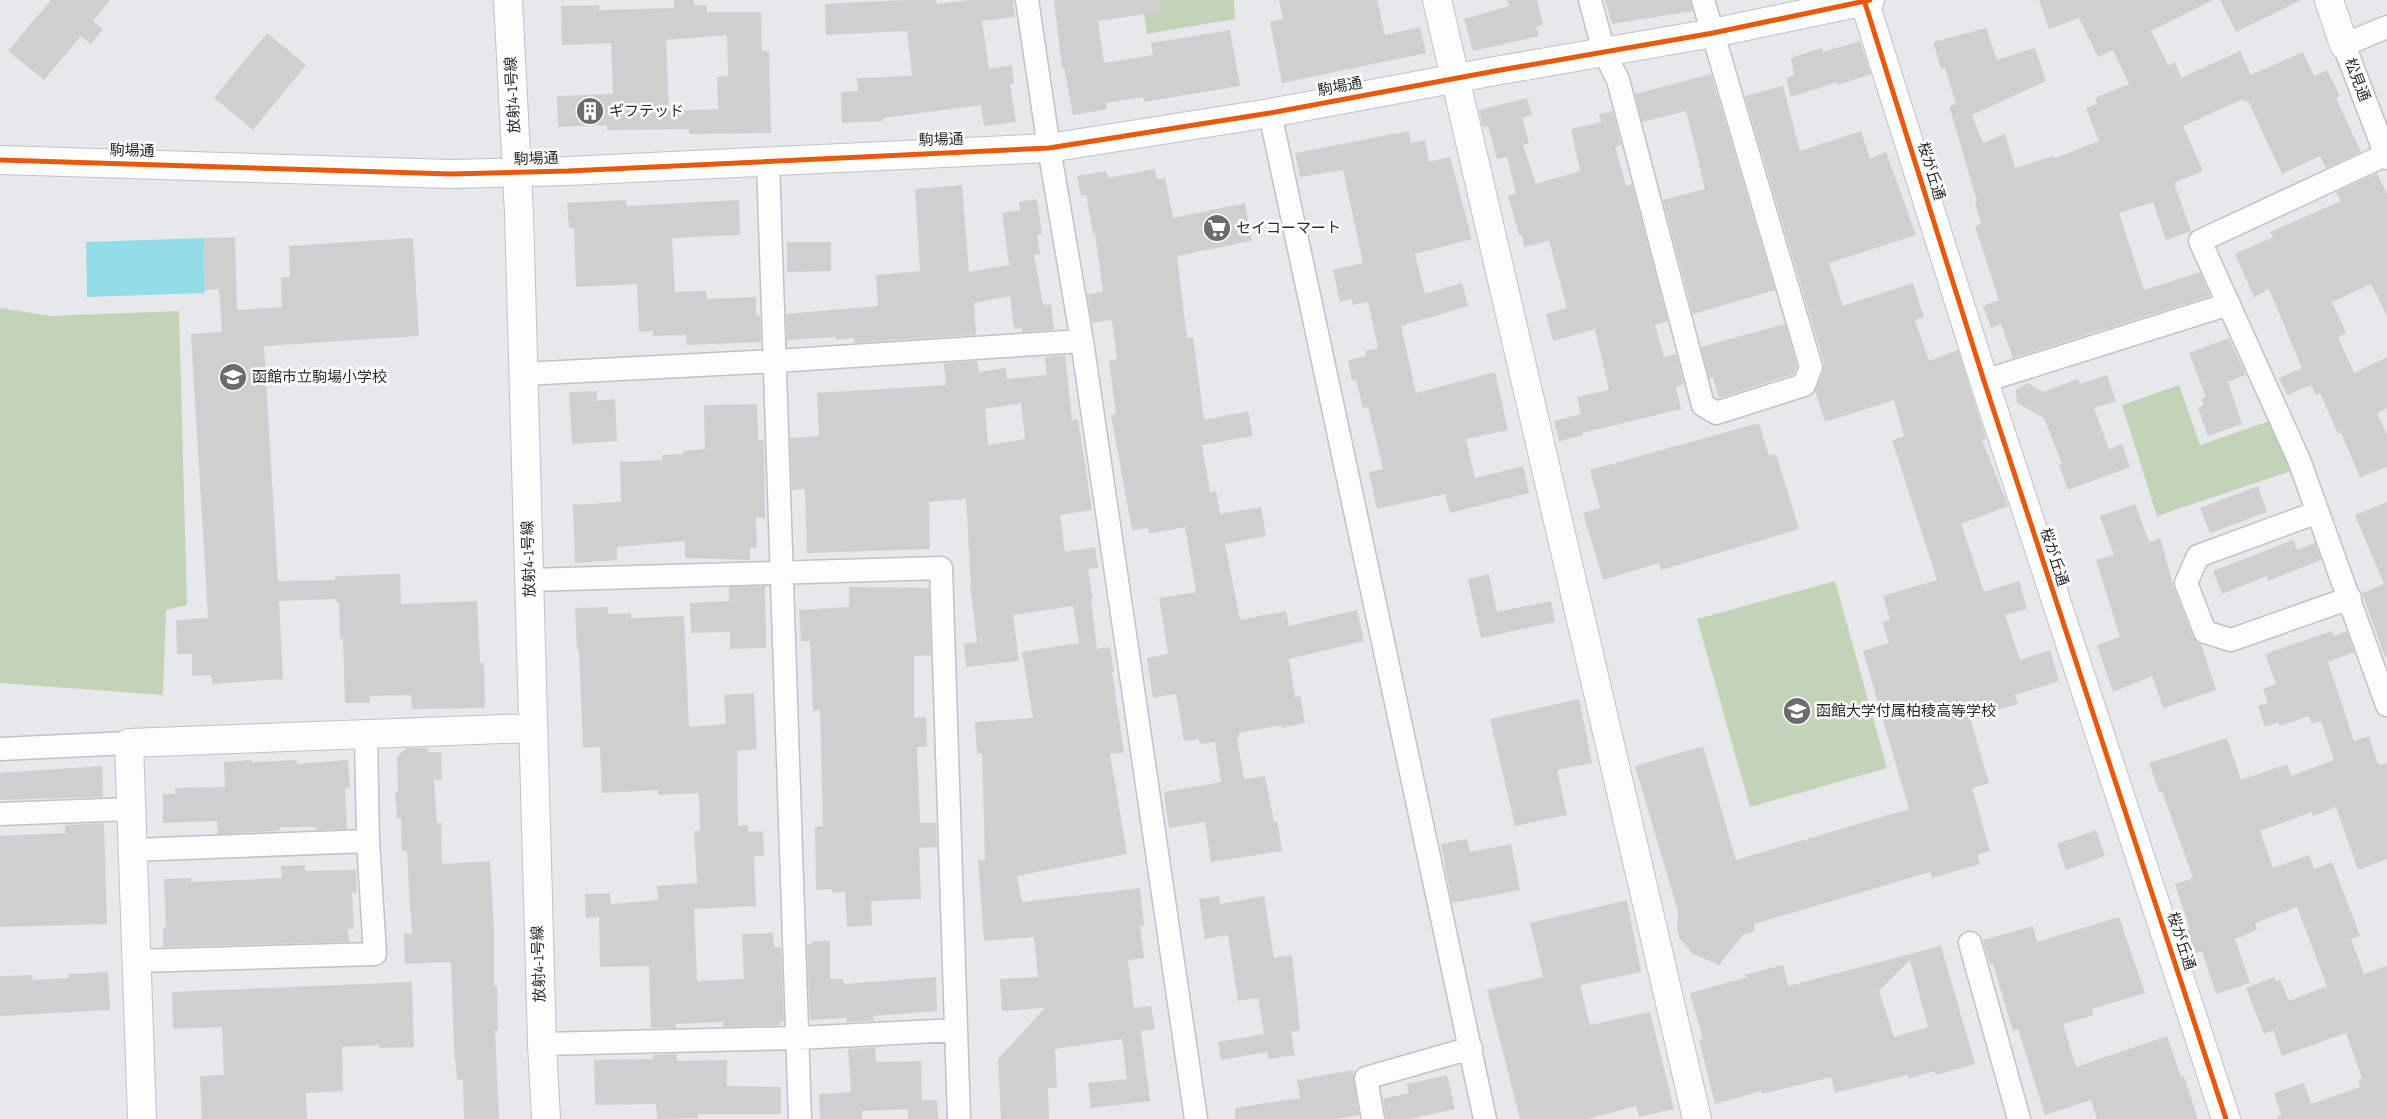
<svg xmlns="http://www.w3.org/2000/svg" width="2387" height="1119" font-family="'Sofia Sans Condensed','Noto Sans JP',sans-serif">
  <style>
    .green { fill: #c2d3b7 }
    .water { fill: #93dde8 }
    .building { fill: #d0cfd0; fill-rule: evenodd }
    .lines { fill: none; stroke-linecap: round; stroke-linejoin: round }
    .minor-casing { stroke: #c1c2c5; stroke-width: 25 }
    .tertiary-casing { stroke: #c1c2c5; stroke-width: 30 }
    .minor { stroke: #fbfcfc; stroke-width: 22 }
    .tertiary { stroke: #fbfcfc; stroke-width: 28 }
    .cycleway-casing { stroke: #fff; stroke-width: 8 }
    .cycleway { stroke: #e8590c; stroke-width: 5 }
    .labels { text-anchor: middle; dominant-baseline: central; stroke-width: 5; stroke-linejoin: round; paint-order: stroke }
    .street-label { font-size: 15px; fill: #292a2d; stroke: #fff }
    .poi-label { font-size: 15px; fill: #292a2d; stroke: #fff; text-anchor: start }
  </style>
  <rect width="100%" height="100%" fill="#e6e8ec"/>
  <path class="green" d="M1142,0H1234L1235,19L1147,34Z
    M0,308L50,316L179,311L187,605L166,610L163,695L0,683Z
    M2179,385L2200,445L2272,420L2294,470L2157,516L2122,405Z
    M1835,581L1887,768L1750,807L1697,619Z"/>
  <path class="water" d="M204,238L205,293L87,297L86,242Z"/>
  <path class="building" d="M51,0H110L93,21L103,29L91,44L81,36L44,80L8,51Z
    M674,0H694V5H706L707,12H761L762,51H769L771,133L689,134V129L607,130V125L558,127L557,96L613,94L611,43L562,45L561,6L599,5V10L674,8ZM727,35L728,76L717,77L718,109L669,111L666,40Z
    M903,0H936L937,4L970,0H1013L1015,17L982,21L989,69L1012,65L1014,84H1010L1016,122L984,126L981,105L883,118V121L842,123L841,92L858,91L857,78L912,76L907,31L826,35L825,4Z
    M1054,0H1160L1161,12L1098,21L1104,63L1153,55L1151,43L1230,30L1240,86L1144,102L1143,97L1106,103L1107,109L1073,115L1064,67L1062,68Z
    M1279,0H1377L1385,35L1420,27L1426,53L1282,83L1270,22L1283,19Z
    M1507,0H1537L1543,24L1536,27L1539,36L1473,51L1464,19L1509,6Z
    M1605,0H1690L1693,11L1612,24Z
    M2039,0H2213L2151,31L2168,65L2175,62L2181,78L2240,51L2251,75L2303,52L2314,76L2327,70L2340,96L2336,98L2361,152L2326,168L2320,156L2282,174L2248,101L2244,102L2243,99L2183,126L2203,171L2174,183L2191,231L2166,240L2153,202L2119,213L2144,290L2200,272L2210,296L2013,358L2001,324L1991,328L1983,306L1999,300L1975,226L1981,224L1975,202L1977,201L1949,106L1956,104L1945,68L1941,69L1933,42L1986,28L1997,60L2035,48L2046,81L1972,115L1983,143L2005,134L2015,168L2054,156L2055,158L2099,141L2086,108L2097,104L2095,98L2129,84L2113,50L2098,57L2079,18L2049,29Z
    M2220,0H2301L2236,32Z
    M267,33L306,65L253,130L214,98Z
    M1860,41L1871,74L1838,85L1837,82L1791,97L1786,78L1794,75L1791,58L1821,48L1823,52Z
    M1711,74L1775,290L1693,314L1663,200L1705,189L1697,155L1686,111L1642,122L1635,94Z
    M1783,86L1800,151L1861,131L1870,159L1886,152L1916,235L1829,263L1843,306L1913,283L1924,317L1915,320L1929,361L1958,350L1986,439L1982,440L2008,506L1961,524L1984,592L2019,581L2027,609L2005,615L2020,660L2050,650L2059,681L2015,695L2018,704L1970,718L1989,783L1972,788L1990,851L1977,855L1980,864L1932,878L1930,872L1754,924L1755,931L1743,935L1719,965L1693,954L1679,938L1677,928L1678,911L1635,766L1703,746L1736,860L1909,809L1863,651L1889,643L1882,622L1890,620L1883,596L1937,580L1892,440L1904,436L1894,400L1825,422L1815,391L1823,372L1824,363L1745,96Z
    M1527,98L1532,115L1522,118L1529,143L1523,145L1536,184L1580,171L1571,129L1601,122L1599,114L1613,111L1621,145L1615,146L1626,186L1632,184L1668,321L1655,325L1664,357L1676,354L1684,384L1676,387L1681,409L1582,433L1583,435L1559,441L1554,421L1581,414L1577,397L1609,390L1595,329L1553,341L1546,314L1567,308L1549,241L1524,247L1522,235H1519L1508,196L1516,193L1507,157L1497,159L1488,126L1483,127L1479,110Z
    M1409,131L1411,143L1425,140L1429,162L1450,157L1472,239L1415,254L1425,294L1462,283L1468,306L1401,326L1416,393L1495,372L1508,430L1466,439L1475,478L1523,466L1529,493L1450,513L1445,494L1377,509L1369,472L1383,469L1368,407L1363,408L1356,380L1352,381L1348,360L1366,356L1365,351L1378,348L1368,302L1353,305L1352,299L1340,302L1333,270L1363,263L1343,170L1300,177L1295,153Z
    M1155,169L1157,179L1165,178L1173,218L1245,203L1252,241L1177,256L1187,338L1193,337L1204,420L1248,411L1253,436L1202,445L1210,492L1216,491L1220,514L1261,507L1266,536L1225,544L1240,620L1286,611L1289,626L1357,610L1364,641L1289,659L1295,697L1300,696L1305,723L1282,728L1281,725L1239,733V738L1237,739L1244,779L1265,776L1274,822L1277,821L1282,851L1211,862L1205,822L1169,828L1164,792L1221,782L1215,742L1200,744L1199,739L1184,741L1176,694L1153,698L1147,658L1168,654L1159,598L1196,592L1185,527L1149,534L1148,528L1132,530L1111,415L1116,414L1109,361L1117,359L1112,320L1092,323L1087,294L1103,292L1095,233L1093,234L1086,195L1081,196L1077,176L1106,171L1108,178Z
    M2377,173L2387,194V316L2371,284L2332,302L2346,333L2338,337L2354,373L2387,357V408L2377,413L2387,435V467L2360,477L2341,433L2338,434L2320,393L2316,395L2311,385L2287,395L2279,378L2302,368L2269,289L2254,297L2235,254L2273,237L2270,232L2341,201L2336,192Z
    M962,185L969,272L1009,265L1002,213L1020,210L1019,202L1037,199L1042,234L1037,235L1040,254L1034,255L1043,305L1051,304L1054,330L1022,332V328L1014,329L1010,296L974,303L976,335L854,343V338L836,340V337L787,340L786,314L878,306L876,275L920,271L915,189Z
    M626,200V206L739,200L740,235L672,238L675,292L706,291L707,299L756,297V316L760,315L761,342L687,345L686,335L653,336V331L639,332L637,284L576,287L574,228H569L567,203Z
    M235,237L237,310L282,307L281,277H290L289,246L413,238L419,336L264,346L278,581L335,580V576L400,574L401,604L477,601L480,663H484L485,708L412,709L411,695L370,696V703H345L343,639H340L339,602H336V599L279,601L283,679L212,684L211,675L192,676V654H177L176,620L208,618L191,334L222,332L219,289L205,290L204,238Z
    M787,242H831V271L787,272Z
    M1785,324L1797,366L1794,374L1719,398L1713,377L1709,378L1701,347Z
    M2229,338L2246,375L2228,382L2242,424L2208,436L2198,408L2204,405L2201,399L2206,397L2189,353Z
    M1065,355L1072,420L1078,419L1092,510L1060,515L1065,552L1095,547L1098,568L1088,569L1093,599H1091L1097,649L1110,647L1114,672H1112L1124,752L1110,754L1127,854L1017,876L1022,902L1140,888L1144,926H1140L1144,958L1128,960L1134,1008L1151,1006L1155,1029L1141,1031L1150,1101L1091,1108L1088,1083L1127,1079L1122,1039L1055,1049L1057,1088H1048L1049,1119H1001L998,1059L1045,1008L1002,1011L1000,979L1038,977L1034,937L984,941L978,860H985L982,753L977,754L975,722L1033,718L1022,652L1079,643L1073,606L1013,615L1019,661L966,667L964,644L977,642L970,585L971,584L966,499L929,502L930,549L807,553L805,489L792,490L790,438L819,436L817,393L946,385L944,363L977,361L979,372L1006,368L1007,379L1047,375L1045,357ZM1021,403L1025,439L988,445L985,409Z
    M2107,375L2116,401L2094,408L2109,449L2122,444L2130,467L2068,490L2059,465L2062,464L2044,418L2017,403L2016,390L2028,383L2043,392L2078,379L2080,384Z
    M597,391V401L615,399L617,441L572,444L569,392Z
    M757,404L758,440H764L765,518H756L757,548H750V560L685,558V541L617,547V560L575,563L573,505L621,502L620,462L662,460V455L683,454V451L705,449L704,405Z
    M1759,423L1769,456L1776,454L1799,529L1661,570L1659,563L1603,580L1583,513L1600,508L1590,470Z
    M2258,486L2267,512L2210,533L2200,508Z
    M2387,502V656L2385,657L2362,593L2384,584L2355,515Z
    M2135,504L2149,542L2160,538L2174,588L2193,637L2201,644L2216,690L2163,708L2152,676L2113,692L2097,645L2120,637L2096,560L2114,555L2100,516Z
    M2293,540L2297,550L2315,543L2321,560L2268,581L2267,576L2222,594L2213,571Z
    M1489,574L1497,612L1551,601L1555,622L1481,638L1468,579Z
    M765,586L766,648L730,649V632L691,633L690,603L729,601V587Z
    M849,587L929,588L931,655L914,656V718L926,717L927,747H917L920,823H936L937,847L919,848L921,899L871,901L872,925L847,927L845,892L832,893V889L816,890L815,827L823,826L820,710L813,711L810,641H801L799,610L849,607Z
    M608,607V614L631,613V618L684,616L689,727L726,724L724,695L754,693L757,749L737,751L738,826L748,825V832L763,831L764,856H754L756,906L694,909L697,981L744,979L742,934L773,933L774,947H781L784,1022H780V1025L723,1027V1022L676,1024V1028H651L649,966L600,967L599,917L586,918L585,894L610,893L611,904L658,900L657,886L697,883L694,831H700L699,793L658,795V790L602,793L600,747L583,748L579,650H577L575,608Z
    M2332,631L2334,636L2347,631L2354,652L2328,662L2354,741L2369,736L2377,762L2380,765L2387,763V859L2358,870L2336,807L2313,816L2312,812L2260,831L2273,868L2309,855L2314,869L2332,862L2360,936L2351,939L2364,974L2387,966V1119H2278L2277,1116L2281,1115L2274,1093L2304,1083L2311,1104L2360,1087L2358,1080L2362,1078L2346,1033L2282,1056L2273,1030L2264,1034L2246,988L2274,977L2276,981L2280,980L2289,1001L2327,986L2297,907L2255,923L2257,930L2235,939L2250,983L2216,994L2202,951L2196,953L2187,930L2190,929L2175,884L2193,878L2162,791L2159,792L2149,763L2227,738L2241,780L2287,764L2291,776L2334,760L2321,721L2312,724L2309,716L2280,726L2278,722L2265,727L2258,706L2268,703L2263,689L2276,684L2265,654Z
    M1579,699L1592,763L1557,770L1567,815L1515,826L1490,719Z
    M407,748H428V752H441L442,780H434L437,823H441L442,864L490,861L494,930V986H497L498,1031H495L499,1119H464L463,1080H457L454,1046L451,962L405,964L404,934H412L409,888L407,851H402L401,818H397L395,792H398L397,757Z
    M252,760V762L297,760V764L348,760L350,788L345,789L347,829L316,830V827H280L279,831L218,834L217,821L163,823V794H175V788L225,787L224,762Z
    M102,766L103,797L0,800V773Z
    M104,823L107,924L0,927V836L65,833V825Z
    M2096,830L2105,856L2066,870L2057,844Z
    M1467,839L1470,852L1511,844L1520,890L1452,903L1441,844Z
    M305,865V871L356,870L357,893H352L354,929H348L349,942L163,947V928H166L164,879L191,878V882L282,878L281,866Z
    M1219,896L1220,904L1264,896L1274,958L1292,955L1300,1030L1291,1032L1295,1055L1268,1059L1267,1052L1221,1060L1218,1042L1264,1034L1258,998L1238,1001L1228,935L1205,939L1199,899Z
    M1627,900L1641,972L1580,985L1590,1025L1650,1012L1674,1109L1639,1117L1636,1106L1588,1119H1520L1487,990L1543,977L1530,923Z
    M2119,917L2145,993L2092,1009L2094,1015L2063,1024L2076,1067L2167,1036L2181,1077L2184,1076L2198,1119H2097L2091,1100L2045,1115L2018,1029L2013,1031L1993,964L1990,965L1983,940L2033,926L2037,942Z
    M812,941H830V979H843L844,984L936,977L937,1011L873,1016L874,1021L847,1022L846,1018L810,1020L807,944H812Z
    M1941,946L1975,1064L1936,1075L1935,1071L1908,1079L1907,1075L1835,1093L1831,1077L1762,1094L1761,1091L1715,1104L1699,1040L1703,1039L1690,993L1748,977L1744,975L1783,965L1788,986ZM1910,960L1928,1027L1894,1037L1879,991Z
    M108,972L110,1010L0,1016V976L32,975L33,980L69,978V974Z
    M412,982L414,1047L379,1048V1045L342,1047L343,1091L306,1093L307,1119H202L200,1076L224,1075L222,1027L173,1029L172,992Z
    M875,1047L876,1062L921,1061L922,1100H937L938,1119H908V1109L862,1111V1119H820L819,1094L851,1092L848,1049Z
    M677,1054V1061L727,1060V1086L781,1087V1114H698V1118L657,1119L656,1104L595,1105L594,1060L653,1059V1055Z
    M1353,1070L1359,1115L1336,1119H1235V1108L1300,1098L1297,1080Z
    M1447,1075L1455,1109L1410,1119H1386L1383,1099L1409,1093L1407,1084Z"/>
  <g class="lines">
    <defs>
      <path id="minor" d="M1027,0L1049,148L1082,341L1196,1119
        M1590,0L1604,52L1618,80L1703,405L1716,413L1804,385L1811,367L1703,0
        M2387,27L2344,45L2387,158
        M1270,113L1485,1119
        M2385,155L2200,241L2299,460L2387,705
        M768,162L800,1119
        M523,374L776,361L1082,341
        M1984,381L2229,304
        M2318,512L2198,556L2186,583L2205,632L2231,640L2350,598
        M530,580L941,568L959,1119
        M0,749L129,743
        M0,814L131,809
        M133,850L368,841
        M1970,943L2019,1119
        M137,961L375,954L368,841L366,734
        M542,1044L798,1038L955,1030
        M1373,1119L1366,1078L1471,1048"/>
      <path id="tertiary" d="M508,0L519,213L542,1044L546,1119
        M1437,0L1697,1119
        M1864,0L1984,381L2226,1119
        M2329,0L2344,45
        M0,160L451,174L568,171L1049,148L1270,113L1495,71L1713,33L1870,0
        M142,1119L129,743L533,728"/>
    </defs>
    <use href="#minor" class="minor-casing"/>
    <use href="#tertiary" class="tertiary-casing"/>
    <use href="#minor" class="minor"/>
    <use href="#tertiary" class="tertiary"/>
    <defs>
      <path id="cycleway" d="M1864,0L1984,381L2226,1119
        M0,160L451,174L568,171L1049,148L1270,113L1495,71L1713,33L1870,0"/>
    </defs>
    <use href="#cycleway" class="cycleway-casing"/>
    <use href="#cycleway" class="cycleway"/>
  </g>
  <defs>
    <symbol id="building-disc" viewBox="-11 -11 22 22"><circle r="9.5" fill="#6b6c70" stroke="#fff"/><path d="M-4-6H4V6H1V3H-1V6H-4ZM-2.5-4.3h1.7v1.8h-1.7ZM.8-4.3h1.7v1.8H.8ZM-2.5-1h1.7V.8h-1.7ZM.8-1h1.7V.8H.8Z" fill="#fff"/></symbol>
    <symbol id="supermarket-disc" viewBox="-11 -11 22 22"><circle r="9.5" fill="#6b6c70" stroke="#fff"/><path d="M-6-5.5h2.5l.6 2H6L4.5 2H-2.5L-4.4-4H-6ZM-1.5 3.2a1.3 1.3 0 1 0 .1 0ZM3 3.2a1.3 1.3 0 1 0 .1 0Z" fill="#fff"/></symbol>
    <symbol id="school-disc" viewBox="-11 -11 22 22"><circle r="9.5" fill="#6b6c70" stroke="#fff"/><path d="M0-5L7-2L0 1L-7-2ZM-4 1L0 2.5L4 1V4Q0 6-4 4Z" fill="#fff"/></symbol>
  </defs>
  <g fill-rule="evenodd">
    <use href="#building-disc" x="574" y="95" width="32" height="32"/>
    <use href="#supermarket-disc" x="1201" y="212" width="32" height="32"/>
    <use href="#school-disc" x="217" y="361" width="32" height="32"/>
    <use href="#school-disc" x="1781" y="695" width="32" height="32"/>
  </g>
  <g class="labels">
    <g class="street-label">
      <text transform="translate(2357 80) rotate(69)">松見通</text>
      <text transform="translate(1340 87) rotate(-11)">駒場通</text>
      <text transform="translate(513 95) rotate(-93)">放射4-1号線</text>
      <text transform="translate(941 140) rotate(-2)">駒場通</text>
      <text transform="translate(132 151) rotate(1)">駒場通</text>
      <text transform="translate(536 159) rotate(-2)">駒場通</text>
      <text transform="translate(1931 171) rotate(73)">桜が丘通</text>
      <text transform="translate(2054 557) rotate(72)">桜が丘通</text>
      <text transform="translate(529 559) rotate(-92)">放射4-1号線</text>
      <text transform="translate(2181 941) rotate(72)">桜が丘通</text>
      <text transform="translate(539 964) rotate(-92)">放射4-1号線</text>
    </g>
    <g class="poi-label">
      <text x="609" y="111">ギフテッド</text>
      <text x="1236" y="228">セイコーマート</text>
      <text x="252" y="377">函館市立駒場小学校</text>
      <text x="1816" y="711">函館大学付属柏稜高等学校</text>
    </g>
  </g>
</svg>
